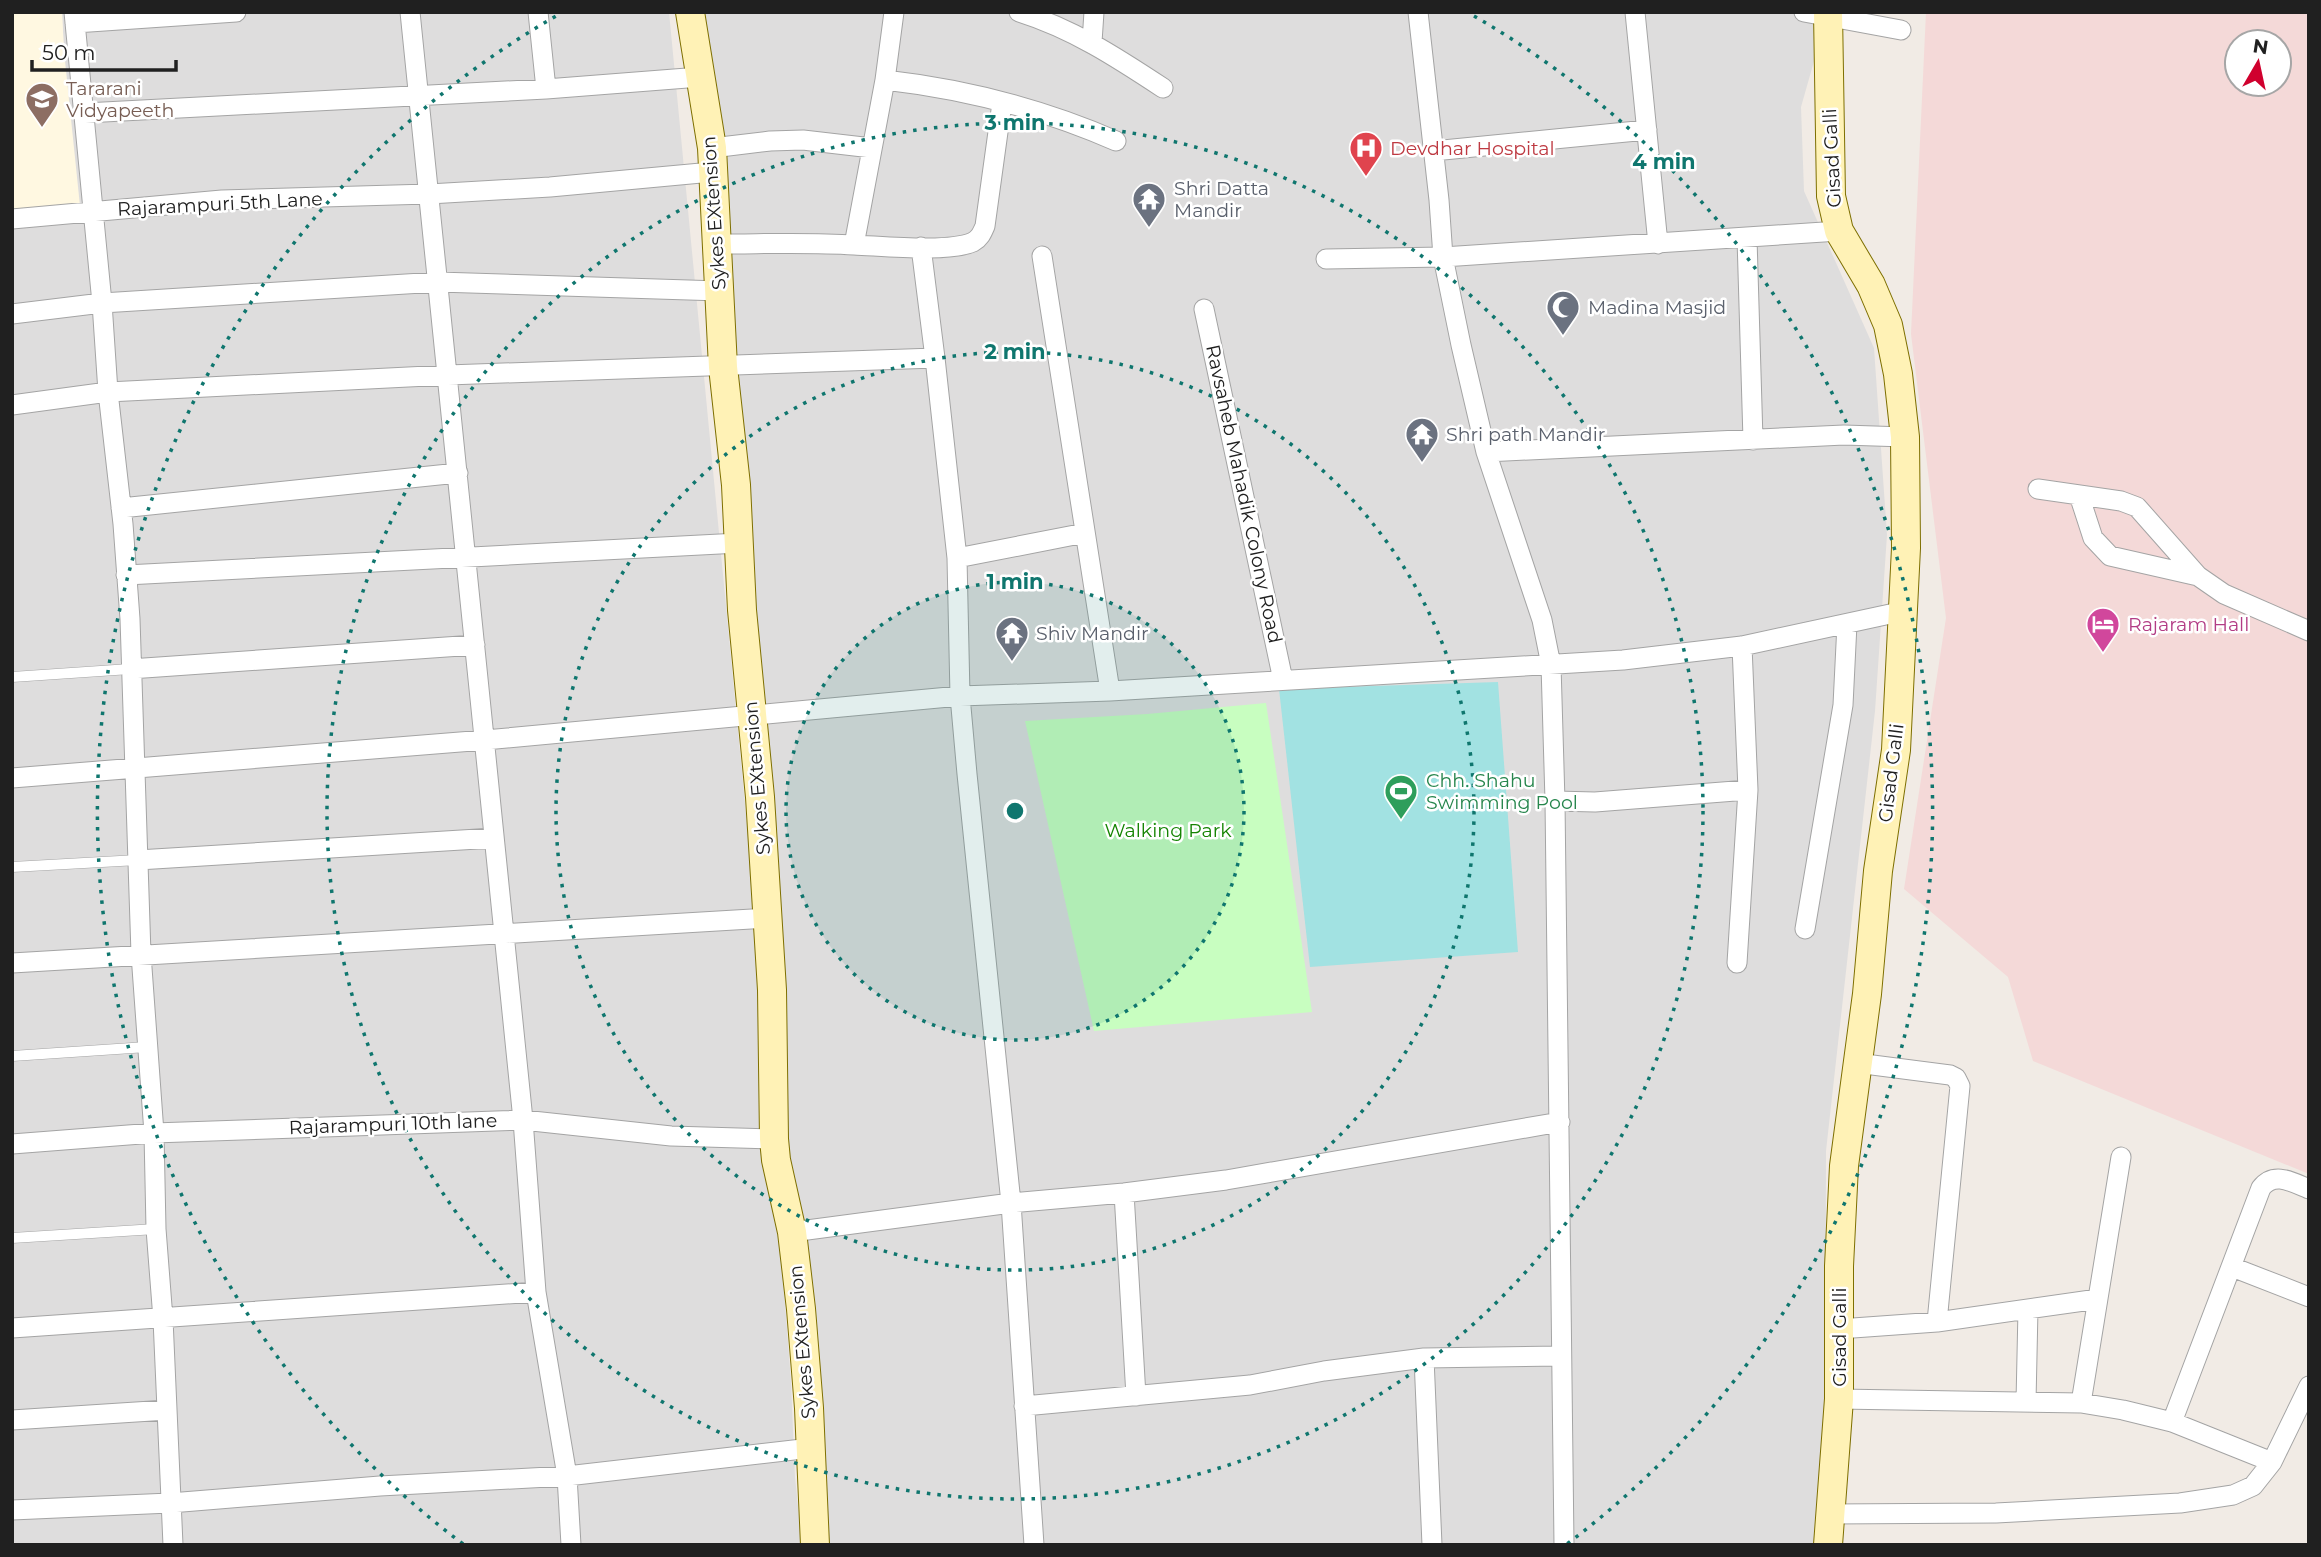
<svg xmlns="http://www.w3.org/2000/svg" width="2321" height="1557" font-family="Montserrat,sans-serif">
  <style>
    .residential { fill: #dedddd }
    .education { fill: #fff8e1 }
    .military { fill: #f4d9d8; fill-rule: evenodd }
    .park { fill: #c8fec0 }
    .water { fill: #a2e2e2 }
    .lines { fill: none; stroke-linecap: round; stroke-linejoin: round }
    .lane-casing { stroke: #a4a4a4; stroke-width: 11 }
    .street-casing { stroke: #a4a4a4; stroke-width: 21 }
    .secondary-casing { stroke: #7e6f00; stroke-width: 30 }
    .lane { stroke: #fff; stroke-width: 10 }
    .street { stroke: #fff; stroke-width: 19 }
    .secondary { stroke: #fff2b6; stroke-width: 28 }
    .ring { fill: none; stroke: #0f766e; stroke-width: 3.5; stroke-dasharray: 3.5 7 }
    .labels { text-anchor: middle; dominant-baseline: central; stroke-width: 5; stroke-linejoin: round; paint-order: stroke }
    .education-label { font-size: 19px; fill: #785e54; stroke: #fff; text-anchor: start }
    .health-label { font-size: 19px; fill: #be3a42; stroke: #fff; text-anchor: start }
    .street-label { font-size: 19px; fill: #202020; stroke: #fff }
    .worship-label { font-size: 19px; fill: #5b616d; stroke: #fff; text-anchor: start }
    .hotel-label { font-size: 19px; fill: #b23c85; stroke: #fff; text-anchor: start }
    .leisure-label { font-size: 19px; fill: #27864d; stroke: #fff; text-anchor: start }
    .park-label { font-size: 19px; fill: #158403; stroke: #fff }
    .centre { fill: #0f766e; stroke: #fff; stroke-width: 3.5 }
    .ring-label { font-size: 21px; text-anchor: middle; font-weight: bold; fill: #0f766e; stroke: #fff; stroke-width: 5; stroke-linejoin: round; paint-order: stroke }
  </style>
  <rect width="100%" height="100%" fill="#f1ebe5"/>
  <path class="residential" d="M62,12H669L755,908L791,1382L795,1477L802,1545H12V213L64,51Z
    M691,12H1828L1801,107L1804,191L1874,348L1887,535L1875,711L1826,1151L1825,1545H815Z"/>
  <path class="education" d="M12,12H62L64,51L80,206L12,213Z"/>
  <path class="military" d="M1926,12H2309V1174L2033,1061L2008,977L1904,889L1946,618L1911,334ZM2237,42H2279V84H2237Z"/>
  <path class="park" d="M1266,703L1312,1012L1094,1031L1025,721L1147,714Z"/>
  <path class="water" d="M1498,682L1518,952L1310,967L1279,689Z"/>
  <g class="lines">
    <defs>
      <path id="lane" d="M12,677L130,669
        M12,867L138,860
        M12,1056L147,1047
        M12,1238L156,1229"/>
      <path id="street" d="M74,12L102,303L108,392L123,524L130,619L141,954L154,1133L156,1229L163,1319L173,1545
        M410,12L523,1120L536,1292L567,1476L571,1545
        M538,12L546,89
        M1019,12C1073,29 1116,57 1163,88
        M1418,12L1439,200L1443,257L1461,345L1486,452L1542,620L1551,665L1555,801L1564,1545
        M1635,12L1658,244
        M1804,12L1901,30
        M75,23L236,12
        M1092,42L1094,12
        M885,80C964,89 1043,109 1116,141
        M85,113L546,89L700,77
        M712,148L770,141L803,140L872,148
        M1433,151L1647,130
        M12,219L222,200L429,194L550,187L712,172
        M1747,238L1753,440
        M718,244C763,244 809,242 854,245C882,246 948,253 973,242C980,238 982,233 985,226L1002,103
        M854,245L885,80L894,12
        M921,247L935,358
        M1042,256L1110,691
        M1326,259L1443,257L1839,231
        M1204,309L1283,680
        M12,314L102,303L438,282L720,291
        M12,405L108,392L448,375L935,358L957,558L960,696L967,774L1011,1203L1034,1545
        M1486,452L1844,435L1905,437
        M2038,489L2121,501L2137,507L2198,576L2224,594L2309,631
        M2079,495L2093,538L2110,556L2198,576
        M121,508L458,473
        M957,558L1085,533
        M126,575L739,543
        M130,669L475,645
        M12,778L485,740L960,696L1110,691L1623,660L1742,646L1904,611
        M1555,801L1595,802L1748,790
        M138,860L494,838
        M1805,929L1843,705L1847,624
        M12,963L767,918
        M1737,963L1748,790L1742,646
        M1857,1063L1950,1075L1956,1078L1960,1086L1937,1322
        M12,1144L154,1133L523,1120L671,1136L774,1139
        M1124,1193L1136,1396
        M792,1232L1011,1203L1124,1193L1226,1180L1560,1122
        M2232,1267L2309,1297
        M12,1328L536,1292
        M1839,1329L1937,1322L2098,1299
        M1424,1358L1432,1545
        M1839,1399L2081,1403L2123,1410L2172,1422L2272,1462
        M2026,1402L2028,1309
        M2081,1403L2121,1157
        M1024,1406L1250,1385L1324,1371L1424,1358L1561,1356
        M12,1420L167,1410
        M2172,1422L2261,1188C2274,1171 2292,1182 2309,1189
        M12,1510L170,1503L380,1486L567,1476L811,1448
        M1830,1514L1996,1513L2180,1503L2233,1495L2253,1486L2272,1462L2309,1386"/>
      <path id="secondary" d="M690,12L712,148L723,367L736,485L742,610L760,797L772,990L774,1139L776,1160L792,1232L801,1309L809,1408L815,1545
        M1828,12L1831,196L1839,231L1871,285L1888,325L1898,374L1905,437L1906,548L1896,750L1878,871L1867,994L1844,1166L1839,1266V1399L1828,1545"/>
    </defs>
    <use href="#lane" class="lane-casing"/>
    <use href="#street" class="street-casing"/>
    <use href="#secondary" class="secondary-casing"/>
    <use href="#lane" class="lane"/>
    <use href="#street" class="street"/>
    <use href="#secondary" class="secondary"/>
  </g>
  <circle cx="1015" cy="811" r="229" fill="#0f766e" fill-opacity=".12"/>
  <g class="ring">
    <circle cx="1015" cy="811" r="229"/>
    <circle cx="1015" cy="811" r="459"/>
    <circle cx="1015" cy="811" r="688"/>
    <path d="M463 1544A918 918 0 0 1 556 16M1474 16A918 918 0 0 1 1567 1544"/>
  </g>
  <defs>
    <symbol id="university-pin" viewBox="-11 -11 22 30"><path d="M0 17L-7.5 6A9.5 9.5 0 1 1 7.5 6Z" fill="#8d6e63" stroke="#fff"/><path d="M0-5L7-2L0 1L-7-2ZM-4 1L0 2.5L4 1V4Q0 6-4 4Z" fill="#fff"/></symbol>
    <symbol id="hospital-pin" viewBox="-11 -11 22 30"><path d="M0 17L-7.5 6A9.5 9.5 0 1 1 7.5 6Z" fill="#e0444e" stroke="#fff"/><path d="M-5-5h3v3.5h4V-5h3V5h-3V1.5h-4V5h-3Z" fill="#fff"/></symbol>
    <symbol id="temple-pin" viewBox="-11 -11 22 30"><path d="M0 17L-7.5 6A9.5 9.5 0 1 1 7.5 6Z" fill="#6b7280" stroke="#fff"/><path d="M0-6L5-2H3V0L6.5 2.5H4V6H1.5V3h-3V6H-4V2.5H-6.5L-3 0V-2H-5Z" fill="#fff"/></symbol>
    <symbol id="mosque-pin" viewBox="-11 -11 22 30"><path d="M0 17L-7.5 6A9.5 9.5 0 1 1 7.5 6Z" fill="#6b7280" stroke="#fff"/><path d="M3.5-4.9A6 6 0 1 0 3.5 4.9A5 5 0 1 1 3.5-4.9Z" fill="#fff"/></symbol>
    <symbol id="hotel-pin" viewBox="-11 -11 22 30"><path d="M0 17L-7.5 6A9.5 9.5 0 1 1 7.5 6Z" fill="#d1479c" stroke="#fff"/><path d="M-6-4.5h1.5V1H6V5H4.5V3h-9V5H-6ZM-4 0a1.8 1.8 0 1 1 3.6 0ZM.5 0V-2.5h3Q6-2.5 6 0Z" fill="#fff"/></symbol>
    <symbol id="stadium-pin" viewBox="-11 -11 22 30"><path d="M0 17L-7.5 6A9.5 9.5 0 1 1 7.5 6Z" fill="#2e9e5b" stroke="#fff"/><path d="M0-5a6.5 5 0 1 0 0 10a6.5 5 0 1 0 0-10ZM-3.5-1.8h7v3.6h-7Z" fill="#fff"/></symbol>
  </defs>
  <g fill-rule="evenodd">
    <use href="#university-pin" x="23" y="80" width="38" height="52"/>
    <use href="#hospital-pin" x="1347" y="129" width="38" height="52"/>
    <use href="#temple-pin" x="1130" y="180" width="38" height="52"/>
    <use href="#mosque-pin" x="1544" y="288" width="38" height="52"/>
    <use href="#temple-pin" x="1403" y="415" width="38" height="52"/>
    <use href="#hotel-pin" x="2084" y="605" width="38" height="52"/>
    <use href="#temple-pin" x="993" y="614" width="38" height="52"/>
    <use href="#stadium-pin" x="1382" y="772" width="38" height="52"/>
  </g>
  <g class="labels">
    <g class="education-label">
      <text x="66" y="88">Tararani<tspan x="66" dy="22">Vidyapeeth</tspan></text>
    </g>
    <g class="health-label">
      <text x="1390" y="148">Devdhar Hospital</text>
    </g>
    <g class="street-label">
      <text transform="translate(1832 158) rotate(-93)">Gisad Galli</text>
      <text transform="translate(220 204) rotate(-3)">Rajarampuri 5th Lane</text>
      <text transform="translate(714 213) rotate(-94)">Sykes EXtension</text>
      <text transform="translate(1244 494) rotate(78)">Ravsaheb Mahadik Colony Road</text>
      <text transform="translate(1891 773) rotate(-83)">Gisad Galli</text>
      <text transform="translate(757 778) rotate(-95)">Sykes EXtension</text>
      <text transform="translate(393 1124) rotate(-2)">Rajarampuri 10th lane</text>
      <text transform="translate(1839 1337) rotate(-90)">Gisad Galli</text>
      <text transform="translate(802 1342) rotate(-95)">Sykes EXtension</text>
    </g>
    <g class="worship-label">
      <text x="1174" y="188">Shri Datta<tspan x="1174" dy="22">Mandir</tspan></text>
      <text x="1588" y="307">Madina Masjid</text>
      <text x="1446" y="434">Shri path Mandir</text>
      <text x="1036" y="633">Shiv Mandir</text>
    </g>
    <g class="hotel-label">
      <text x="2128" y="624">Rajaram Hall</text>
    </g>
    <g class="leisure-label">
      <text x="1426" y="780">Chh. Shahu<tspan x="1426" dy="22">Swimming Pool</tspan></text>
    </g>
    <g class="park-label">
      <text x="1168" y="830">Walking Park</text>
    </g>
  </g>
  <circle cx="1015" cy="811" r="10" class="centre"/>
  <g class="ring-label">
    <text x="1015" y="130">3 min</text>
    <text x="1664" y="169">4 min</text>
    <text x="1015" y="359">2 min</text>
    <text x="1015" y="589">1 min</text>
  </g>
  <rect width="2321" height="1557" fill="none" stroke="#202020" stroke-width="28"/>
  <g transform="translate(2258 63) rotate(9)"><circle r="33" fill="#ffffff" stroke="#a6a6a6" stroke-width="2"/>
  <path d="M0-5L12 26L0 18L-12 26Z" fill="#d0002e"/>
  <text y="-10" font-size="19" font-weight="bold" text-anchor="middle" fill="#202020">N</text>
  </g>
  <path d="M32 60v10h144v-10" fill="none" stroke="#202020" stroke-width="3.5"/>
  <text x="42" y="60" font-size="21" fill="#202020" stroke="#ffffff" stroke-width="5" paint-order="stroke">50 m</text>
</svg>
